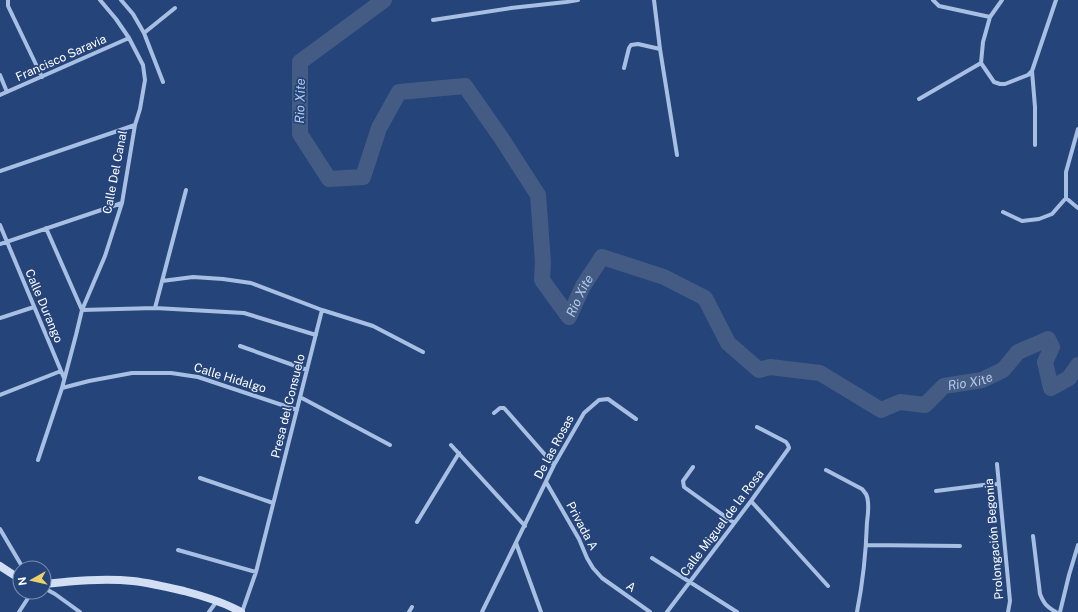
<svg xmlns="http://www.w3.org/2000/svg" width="1078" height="612" font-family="'Public Sans',sans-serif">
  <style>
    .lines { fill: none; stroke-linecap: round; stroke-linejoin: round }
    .river { stroke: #445c83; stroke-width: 16 }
    .street { stroke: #a8bfe4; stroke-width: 4 }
    .secondary { stroke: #d1def4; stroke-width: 8 }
    .labels { text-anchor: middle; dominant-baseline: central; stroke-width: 3.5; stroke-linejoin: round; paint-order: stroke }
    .street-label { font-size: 12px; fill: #fff; stroke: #25447a }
    .water-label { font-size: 13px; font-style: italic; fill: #b3c9ec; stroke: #25447a }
  </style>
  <rect width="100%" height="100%" fill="#25447a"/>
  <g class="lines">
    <path class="river" id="s1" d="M384,0L300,62V134L329,179L363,177L379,128L399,92L465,86L502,139L538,195L543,262L542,280L569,317L583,286L602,257L664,277L705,298L728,343L759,370L770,367L820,373L881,410L900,402L925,405L944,386L982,380L1003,370L1018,352L1048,339L1052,347L1045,362L1051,388L1069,378L1078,365"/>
    <path class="street" d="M8,0V6L42,77
      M121,0L133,14L144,33L163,82
      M654,0L660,49L677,155
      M933,0L939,6L990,17
      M1002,0L990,17L983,42L981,63L994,82L1000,84H1005L1028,75L1032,71L1056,0
      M433,20L511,8L566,2L578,0
      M144,33L175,8
      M624,68L629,48L631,45L638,44L660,49
      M1032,71L1035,107V145
      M0,75L7,92
      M0,95L129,38
      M919,99L981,63
      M0,171L135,125
      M1066,198V172L1078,129
      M1003,212L1022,221L1039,219L1052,214L1066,198L1078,208
      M0,225L64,378
      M46,228L82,310L155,308L244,313L316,335
      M0,244L122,203
      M162,281L193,277L223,279L251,283L322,310L373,326L423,352
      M155,308L186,190
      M0,318L34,307
      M240,346L307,370
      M62,388L89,381L132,373H171L198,377L297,410
      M0,395L61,371
      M300,397L390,445
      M494,413L500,408H504L554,465
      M451,445L525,526
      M38,460L62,388L76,335L82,310L105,256L122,203L135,125L140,109L145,80L143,65L129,38L116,19L100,0
      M997,464L1010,601L1008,612
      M693,467L683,481L684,487L734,523
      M826,470L862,489C863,490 865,493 866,494C870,502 868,514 867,522C866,552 863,582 857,612
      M200,478L273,503
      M546,482L579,539L587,558L593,568L602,578L650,612
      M936,491L983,485L999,484
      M751,501L828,586
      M417,522L459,453
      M0,529L23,568
      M1033,536L1040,594C1044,604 1047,607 1056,612
      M516,543L541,612
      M867,545L960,546
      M178,550L256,572
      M652,558L737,612
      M44,588L55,594L80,612
      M19,612L32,592
      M209,612L217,601
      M242,612L256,572L322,310
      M409,612L412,607
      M482,612L554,465L584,413L599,400L608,399L636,419
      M667,612L751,501L789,448L788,445L786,442L757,427
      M1060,612L1069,575L1078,545"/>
    <path class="secondary" d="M0,566L20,579
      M44,584C73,581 103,578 133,581C150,583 167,587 184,591C203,596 224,602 241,612"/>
  </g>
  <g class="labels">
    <g class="street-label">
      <text transform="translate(61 58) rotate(-24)">Francisco Saravia</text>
      <text transform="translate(115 172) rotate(-79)">Calle Del Canal</text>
      <text transform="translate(44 306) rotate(67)">Calle Durango</text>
      <text transform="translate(230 378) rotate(17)">Calle Hidalgo</text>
      <text transform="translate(288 406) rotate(-76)">Presa del Consuelo</text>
      <text transform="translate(554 447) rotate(-62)">De las Rosas</text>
      <text transform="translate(722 523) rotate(-53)">Calle Miguel de la Rosa</text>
      <text transform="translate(582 526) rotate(62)">Privada A</text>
      <text transform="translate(994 539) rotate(-95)">Prolongación Begonia</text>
      <text transform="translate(631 587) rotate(35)">A</text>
    </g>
    <g class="water-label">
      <text transform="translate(300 101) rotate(-89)">Rio Xite</text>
      <text stroke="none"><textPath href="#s1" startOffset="709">Rio Xite</textPath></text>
      <text stroke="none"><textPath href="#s1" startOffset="1189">Rio Xite</textPath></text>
    </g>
  </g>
  <g transform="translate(32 580) rotate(262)"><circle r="19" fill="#25447a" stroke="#7c8faf"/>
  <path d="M0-3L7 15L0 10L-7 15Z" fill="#edd16c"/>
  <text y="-6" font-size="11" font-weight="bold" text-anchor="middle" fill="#ffffff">N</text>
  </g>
</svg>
